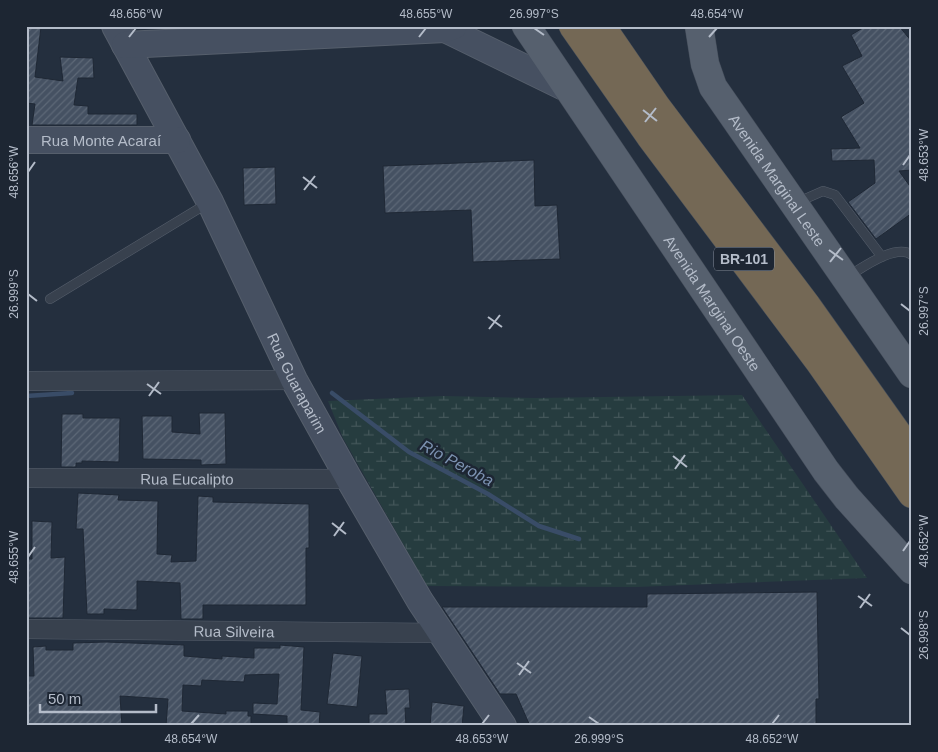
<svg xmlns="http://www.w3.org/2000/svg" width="938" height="752" font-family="Helvetica,sans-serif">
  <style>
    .wetland { fill: url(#wetland-marsh) }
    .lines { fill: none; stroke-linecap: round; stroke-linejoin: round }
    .stream { stroke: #394c67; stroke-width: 4.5 }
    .building { fill: url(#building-hatch); stroke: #1f2835 }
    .lane-casing { stroke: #565f6c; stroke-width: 10 }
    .street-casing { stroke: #565f6c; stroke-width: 20 }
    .secondary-casing { stroke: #565f6c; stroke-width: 28 }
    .primary-casing { stroke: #414a57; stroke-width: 29 }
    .highway-casing { stroke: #434c59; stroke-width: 29 }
    .lane { stroke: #38414e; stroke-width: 9 }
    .street { stroke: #38414e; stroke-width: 19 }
    .secondary { stroke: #465061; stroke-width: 26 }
    .primary { stroke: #56606e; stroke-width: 28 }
    .highway { stroke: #746855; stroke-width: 28 }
    .ticks { fill: none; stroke: #b4bcc9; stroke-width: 2 }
    .labels { text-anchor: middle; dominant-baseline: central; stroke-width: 5; stroke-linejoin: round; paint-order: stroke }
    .shield { fill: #1d2633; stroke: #878f9c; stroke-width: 1 }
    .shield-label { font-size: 14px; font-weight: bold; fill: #b4bcc9 }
    .street-label { font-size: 15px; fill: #b4bcc9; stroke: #1d2633 }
    .water-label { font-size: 16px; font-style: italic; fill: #7c92b1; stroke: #1d2633 }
    .neatline { fill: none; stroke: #b4bcc9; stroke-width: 2 }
    .ticks-label { font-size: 12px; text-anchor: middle; fill: #b4bcc9 }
  </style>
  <defs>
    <pattern id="wetland-marsh" width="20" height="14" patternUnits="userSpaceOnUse" patternTransform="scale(1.25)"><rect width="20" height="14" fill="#263c3f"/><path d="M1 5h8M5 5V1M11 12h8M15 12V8" fill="none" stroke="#435659"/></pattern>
    <pattern id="building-hatch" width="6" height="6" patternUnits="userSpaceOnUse" patternTransform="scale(1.25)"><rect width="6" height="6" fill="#455162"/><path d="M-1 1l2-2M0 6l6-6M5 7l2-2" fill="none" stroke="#5d6877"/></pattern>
  </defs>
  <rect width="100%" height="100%" fill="#242f3e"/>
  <path class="wetland" d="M742,395L867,578L636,587L427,586L343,438L328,401L443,396L535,398Z"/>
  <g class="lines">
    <path class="stream" d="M332,393L409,452L488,494L539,526L579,539
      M26,396L72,393"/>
  </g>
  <path class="building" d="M26,26L41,27L35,77L63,81L60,57L93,58L94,78H78L74,105L88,106V114H137V125H32L35,104L26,103Z
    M866,26H899L912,42V170L899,171L912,189V213L876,239L848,202L875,183L874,160L832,161L831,149L860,148L841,117L864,103L842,66L862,56L851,35Z
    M534,160L535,206L557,205L560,259L473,262L471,210L385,213L383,166Z
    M275,167L276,204L244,205L243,168Z
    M199,413H225L226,464L201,465V460L143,459L142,416H172V432L200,434Z
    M62,414H83V418H120L119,462L82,461V463H76V467H61Z
    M78,493L119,495L118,500L158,501L157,554L172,555L171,562L196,561L198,496L213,497V502L309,504V548H306V605H203V619H181L180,583L137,581V610L104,609V614H87L83,529H76Z
    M32,521L52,522L51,558L65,557L63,618H26V559H32Z
    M817,592L819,699H816V726H530L516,694H500L442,607H647V594Z
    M106,642L184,645V656L222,659V656L254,658V648H280V645L304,647L301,710L320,712L319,726H287V716L253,714V703L277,704L279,674L245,675L244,682L202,680L201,686L183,685L182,711L226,714V711H248V716H251V726H166L168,699L120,696L122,726H26V676H34L33,647L46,646V650H73V643Z
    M333,653L362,656L357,707L327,704Z
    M409,689L410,708H405L406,726H369V714H387L385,690Z
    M432,702L464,706L462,726H430Z"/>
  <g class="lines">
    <defs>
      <path id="lane" d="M798,202L823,191L835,195L882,257
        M847,277C862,268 896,243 912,255
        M50,299L208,203"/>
      <g id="street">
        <path d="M26,381L294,380"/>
        <path id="s1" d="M26,478L349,479"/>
        <path id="s2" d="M26,629L440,633"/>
      </g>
      <g id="secondary">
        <path id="s3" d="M115,26L210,202L294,380L349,479L420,601L503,726"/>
        <path d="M445,29L568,89"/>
        <path d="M125,45L445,29L454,26"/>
        <path id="s4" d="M26,140H177"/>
      </g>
      <g id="primary">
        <path id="s5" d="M526,26L826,471L847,498L912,570"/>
        <path id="s6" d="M699,26L705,64L713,87L912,374"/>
      </g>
      <path id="highway" d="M573,26L650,136L818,360L912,494
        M601,26L656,106L807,306L912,454"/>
    </defs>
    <use href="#lane" class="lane-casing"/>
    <use href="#street" class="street-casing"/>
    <use href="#secondary" class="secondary-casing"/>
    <use href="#primary" class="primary-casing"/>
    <use href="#highway" class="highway-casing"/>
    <use href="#lane" class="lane"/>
    <use href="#street" class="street"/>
    <use href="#secondary" class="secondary"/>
    <use href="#primary" class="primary"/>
    <use href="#highway" class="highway"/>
  </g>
  <path class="ticks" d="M534,28L544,35M129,37L136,28M419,37L426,28M709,37L717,28M643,110L657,121M645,122L656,108M903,165L910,155M28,172L35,162M303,177L317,188M304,190L315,176M829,250L843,260M830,262L841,248M28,294L37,301M901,304L910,311M488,317L502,327M489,329L500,315M147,384L161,394M149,396L159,382M673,456L687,467M675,469L685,455M332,523L346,534M334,536L344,522M903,551L910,541M28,557L35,547M858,596L872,606M860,608L870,594M901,628L910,635M517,663L531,673M519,675L529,661M589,717L599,724M191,724L199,715M482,724L489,715M772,724L779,715"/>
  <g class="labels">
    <rect class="shield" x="714" y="247.5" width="60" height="23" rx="4"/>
    <g class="shield-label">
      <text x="744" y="259">BR-101</text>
    </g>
    <g class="street-label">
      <text stroke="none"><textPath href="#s4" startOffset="75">Rua Monte Acaraí</textPath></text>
      <text stroke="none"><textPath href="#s6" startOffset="176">Avenida Marginal Leste</textPath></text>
      <text stroke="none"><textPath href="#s5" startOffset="334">Avenida Marginal Oeste</textPath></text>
      <text stroke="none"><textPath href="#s3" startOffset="401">Rua Guaraparim</textPath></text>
      <text stroke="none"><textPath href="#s1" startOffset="161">Rua Eucalipto</textPath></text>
      <text stroke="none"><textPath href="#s2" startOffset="208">Rua Silveira</textPath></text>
    </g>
    <g class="water-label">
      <text transform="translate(457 463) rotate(28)">Rio Peroba</text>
    </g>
  </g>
  <rect width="938" height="752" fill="none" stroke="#1d2633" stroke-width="55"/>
  <path d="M40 704v8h116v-8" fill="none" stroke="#b4bcc9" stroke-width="2.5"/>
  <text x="48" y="704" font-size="15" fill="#b4bcc9" stroke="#1d2633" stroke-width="4" paint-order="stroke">50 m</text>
  <rect x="28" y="28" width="882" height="696" class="neatline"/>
  <g class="ticks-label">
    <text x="136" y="18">48.656°W</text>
    <text x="426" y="18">48.655°W</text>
    <text x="534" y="18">26.997°S</text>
    <text x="717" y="18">48.654°W</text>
    <text transform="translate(924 155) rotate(-90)" y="4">48.653°W</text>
    <text transform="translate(14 172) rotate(-90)" y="4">48.656°W</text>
    <text transform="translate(14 294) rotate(-90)" y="4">26.999°S</text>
    <text transform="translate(924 311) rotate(-90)" y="4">26.997°S</text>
    <text transform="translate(924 541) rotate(-90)" y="4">48.652°W</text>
    <text transform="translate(14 557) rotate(-90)" y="4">48.655°W</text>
    <text transform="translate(924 635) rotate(-90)" y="4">26.998°S</text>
    <text x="191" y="743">48.654°W</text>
    <text x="482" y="743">48.653°W</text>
    <text x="599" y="743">26.999°S</text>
    <text x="772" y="743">48.652°W</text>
  </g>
</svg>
